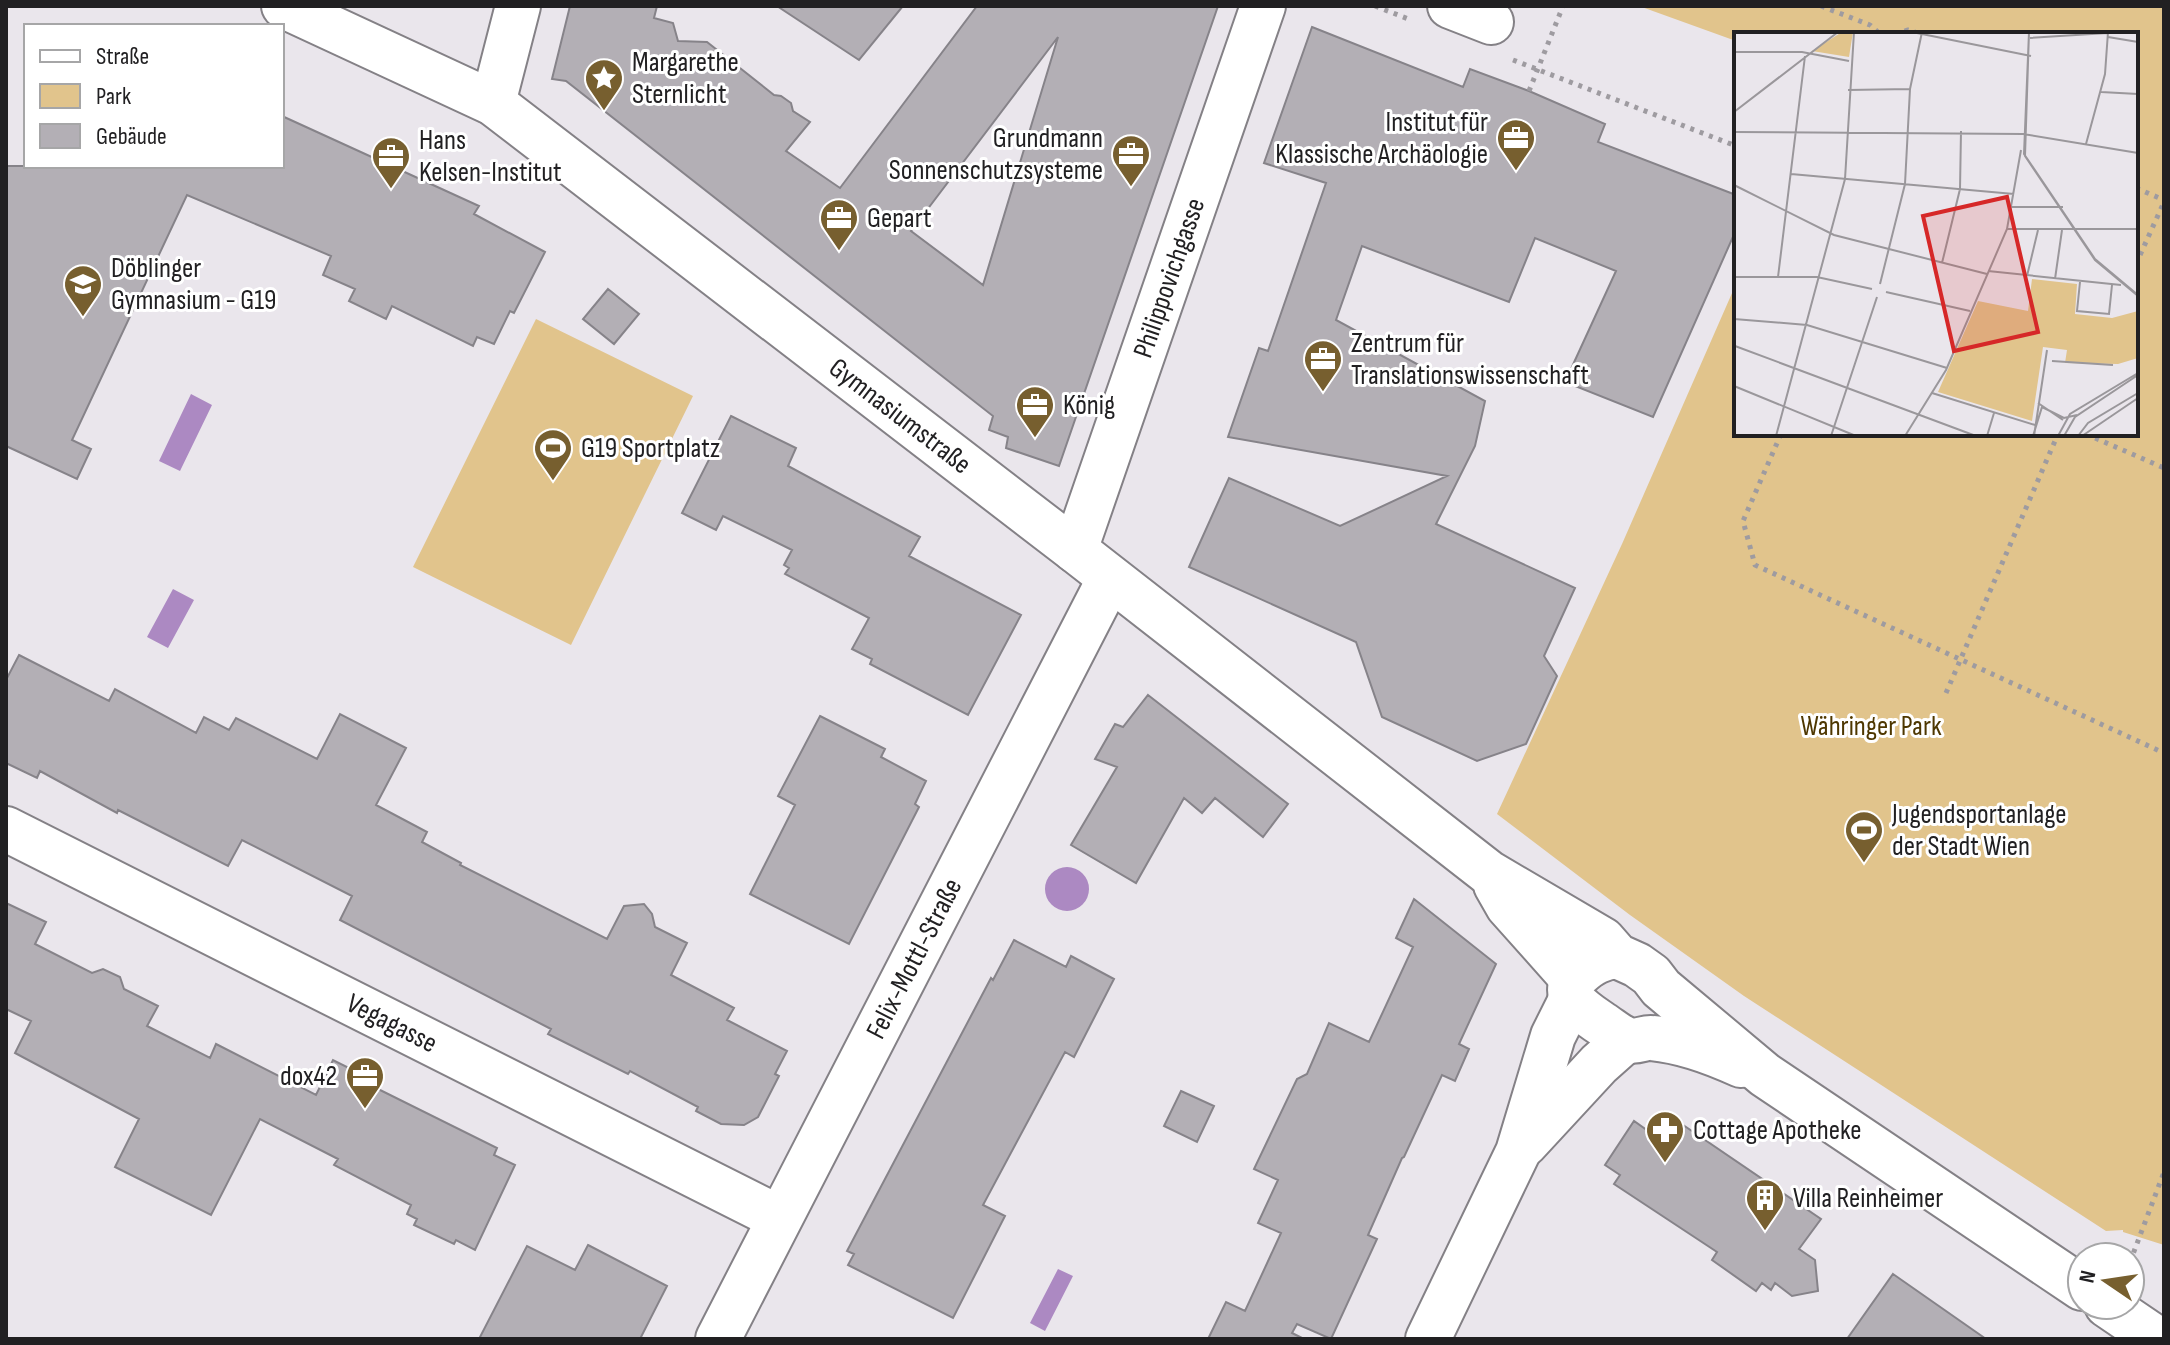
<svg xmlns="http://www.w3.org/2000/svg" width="2170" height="1345" font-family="'Sofia Sans Condensed',sans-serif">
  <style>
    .green { fill: #e1c48c }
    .water { fill: #ac89c2 }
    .building { fill: #b3afb5; stroke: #868389; stroke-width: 2; fill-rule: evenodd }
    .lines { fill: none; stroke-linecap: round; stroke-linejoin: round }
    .minor-casing { stroke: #848186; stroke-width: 48 }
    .path { stroke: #9e9ba0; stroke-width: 5; stroke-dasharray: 4 6; stroke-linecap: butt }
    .minor { stroke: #fff; stroke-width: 44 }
    .labels { text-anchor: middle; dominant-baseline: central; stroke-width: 6; stroke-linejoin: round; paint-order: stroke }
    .poi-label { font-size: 28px; fill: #212022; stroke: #fff; text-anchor: start }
    .street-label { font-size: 28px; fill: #212022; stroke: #fff }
    .park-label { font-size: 28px; fill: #4e3700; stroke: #fff }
    .inset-road { fill: none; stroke: #9a979b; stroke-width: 2 }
    .view { fill: #d62828; fill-opacity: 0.15; stroke: #d62828; stroke-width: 4 }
    .inset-edge { fill: none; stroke: #212022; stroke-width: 4 }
  </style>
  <rect width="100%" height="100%" fill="#eae6ec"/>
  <path class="green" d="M1639,6H2164V1245L2123,1232V1230L2106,1231L1744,996L1630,915L1497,814L1622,544L1736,284V434H2136V34H1736V41Z
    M536,319L693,396L571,645L413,567Z"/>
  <path class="water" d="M191,394L212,405L180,471L159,461Z
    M173,589L194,600L168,648L147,637Z
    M1045 889a22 22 0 1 1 44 0a22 22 0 1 1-44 0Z
    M1058,1269L1073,1276L1045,1331L1030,1323Z"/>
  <path class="building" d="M570,6H657L654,18L673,23L678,41L707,42L774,95L781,96L791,103L793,111L810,122L786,151L840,188L977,6H1218L1059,466L1006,448L1008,437L989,430L993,416L566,81L552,79ZM1058,37L983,285L911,231Z
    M777,6H903L859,60Z
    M1312,27L1463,87L1470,69L1529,91L1605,124L1598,142L1736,195V230L1653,417L1565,382L1616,271L1535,238L1509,302L1362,246L1336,320L1485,401L1475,446L1436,524L1575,588L1544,656L1557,676L1526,744L1477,761L1382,717L1356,642L1189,567L1229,478L1340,526L1447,476L1228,437L1259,348L1268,351L1326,183L1264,163Z
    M282,116L479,206L474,214L545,252L514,313L510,311L494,344L477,337L473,346L392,306L386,319L349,301L355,289L323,275L331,256L187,195L72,440L91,449L77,479L6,446V166H282Z
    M608,289L639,314L614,344L583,319Z
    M731,416L796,448L788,466L920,537L909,556L1021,615L968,715L870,664L872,659L852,649L869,618L785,574L789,568L784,565L792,550L723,516L716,530L682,513Z
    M19,655L109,701L115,689L196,733L204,717L229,730L236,718L317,759L340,714L406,748L376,805L427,832L422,842L461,863L460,865L607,939L624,906L644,904L652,914L655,927L687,943L671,975L734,1008L727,1020L787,1051L775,1074L779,1076L758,1117L744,1125L721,1124L696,1111L698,1107L630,1071L628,1074L548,1034L551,1029L340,920L352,896L242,840L228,866L118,810L117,813L40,771L37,778L6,763V680Z
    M1148,695L1288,804L1263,837L1215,798L1202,813L1184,798L1136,883L1071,845L1117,767L1095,759L1115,724L1123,727Z
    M820,716L885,749L881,757L926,781L915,804L919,807L849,944L750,894L795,805L778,796Z
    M1414,899L1496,964L1459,1044L1469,1049L1455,1081L1442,1075L1404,1157L1402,1158L1368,1235L1377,1239L1331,1339L1297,1324L1292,1333L1304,1339H1208L1226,1302L1245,1311L1281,1233L1258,1223L1278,1180L1254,1169L1297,1079L1307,1074L1329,1023L1369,1042L1413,947L1396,938Z
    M6,903L46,922L35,944L92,973L103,969L120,977L124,989L158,1006L147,1026L210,1058L216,1044L316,1095L333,1060L375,1081L372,1086L497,1148L494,1155L515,1165L475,1250L456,1240L454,1244L414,1225L417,1219L407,1214L411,1205L334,1165L338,1159L260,1119L211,1215L115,1167L139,1119L15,1053L31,1021L6,1009Z
    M1014,940L1066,967L1071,956L1114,979L1074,1057L1065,1052L983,1205L1005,1216L953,1318L848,1265L854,1254L847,1251L991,978L993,980Z
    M1181,1091L1214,1106L1197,1142L1164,1126Z
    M1664,1112L1821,1219L1799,1249L1815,1260L1818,1291L1792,1296L1775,1283L1771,1290L1762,1283L1756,1291L1712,1260L1717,1252L1614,1184L1620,1175L1605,1165L1634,1121L1651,1133Z
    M588,1245L667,1286L640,1339H479L527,1246L575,1270Z
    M1893,1274L1986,1339H1847Z"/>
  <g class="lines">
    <defs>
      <g id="minor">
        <path id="s1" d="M284,6L493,103L1075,550L1489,873L1603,940L1617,956L1637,965L1651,975L1661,988L1765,1075L2082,1288"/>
        <path d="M1450,6L1491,22"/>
        <path d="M493,103L518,6"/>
        <path id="s2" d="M1075,550L1263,6"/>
        <path id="s3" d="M6,829L779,1218"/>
        <path d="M1496,885L1508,906L1573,979"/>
        <path d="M1617,956C1601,958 1591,963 1579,974C1555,995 1585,1012 1602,1024C1610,1029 1619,1037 1628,1040C1637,1043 1644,1037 1652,1038C1682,1041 1715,1053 1741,1065"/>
        <path d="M1525,1144L1599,1064L1626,1040"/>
        <path d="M2107,1305L2157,1339"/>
        <path id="s4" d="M718,1339L1110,578"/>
        <path d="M1428,1339L1518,1152L1553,1036L1571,1000"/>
      </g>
    </defs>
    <use href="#minor" class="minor-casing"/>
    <path class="path" d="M1375,6L1411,20
      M1821,6L1870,25L1880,34
      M1895,34L1908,30L1921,34
      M1513,60L1736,146
      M1529,91L1563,6
      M2136,188L2164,200
      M2136,264L2164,202
      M1781,434L1743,521L1755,565L2164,753
      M2086,434L2164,468
      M1946,693L2058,434
      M2130,1262L2164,1172"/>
    <use href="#minor" class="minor"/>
  </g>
  <defs>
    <symbol id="sight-pin" viewBox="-11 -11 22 30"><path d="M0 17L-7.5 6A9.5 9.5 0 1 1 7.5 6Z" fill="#775f2f" stroke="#fff"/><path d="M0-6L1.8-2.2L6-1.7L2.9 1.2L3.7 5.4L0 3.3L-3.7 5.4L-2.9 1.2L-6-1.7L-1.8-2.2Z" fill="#fff"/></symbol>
    <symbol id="office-pin" viewBox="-11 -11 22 30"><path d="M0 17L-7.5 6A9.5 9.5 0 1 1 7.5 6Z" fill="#775f2f" stroke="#fff"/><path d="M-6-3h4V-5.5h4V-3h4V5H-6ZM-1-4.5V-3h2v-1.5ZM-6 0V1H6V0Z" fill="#fff"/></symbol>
    <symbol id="school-pin" viewBox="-11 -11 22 30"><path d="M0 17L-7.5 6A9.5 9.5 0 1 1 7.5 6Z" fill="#775f2f" stroke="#fff"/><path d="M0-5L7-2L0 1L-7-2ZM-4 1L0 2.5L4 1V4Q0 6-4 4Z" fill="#fff"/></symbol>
    <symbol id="stadium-pin" viewBox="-11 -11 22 30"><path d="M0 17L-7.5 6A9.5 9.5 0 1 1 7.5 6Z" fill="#775f2f" stroke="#fff"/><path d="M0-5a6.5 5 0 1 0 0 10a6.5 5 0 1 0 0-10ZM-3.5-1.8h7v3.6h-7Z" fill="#fff"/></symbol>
    <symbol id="pharmacy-pin" viewBox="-11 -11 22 30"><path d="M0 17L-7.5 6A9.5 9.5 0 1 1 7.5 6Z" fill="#775f2f" stroke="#fff"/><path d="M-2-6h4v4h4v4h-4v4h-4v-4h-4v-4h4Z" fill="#fff"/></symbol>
    <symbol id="building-pin" viewBox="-11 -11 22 30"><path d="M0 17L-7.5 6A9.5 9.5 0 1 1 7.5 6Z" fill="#775f2f" stroke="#fff"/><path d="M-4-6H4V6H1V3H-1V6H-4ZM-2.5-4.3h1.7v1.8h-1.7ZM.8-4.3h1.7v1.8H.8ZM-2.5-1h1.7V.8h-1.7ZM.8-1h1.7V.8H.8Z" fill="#fff"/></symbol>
  </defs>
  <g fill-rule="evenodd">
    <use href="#sight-pin" x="582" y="56" width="44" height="60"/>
    <use href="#office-pin" x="1494" y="116" width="44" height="60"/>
    <use href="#office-pin" x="1109" y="132" width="44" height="60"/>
    <use href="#office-pin" x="369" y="134" width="44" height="60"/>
    <use href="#office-pin" x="817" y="196" width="44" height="60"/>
    <use href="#school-pin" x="61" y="262" width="44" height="60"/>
    <use href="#office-pin" x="1301" y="337" width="44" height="60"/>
    <use href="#office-pin" x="1013" y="383" width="44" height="60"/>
    <use href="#stadium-pin" x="531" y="426" width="44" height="60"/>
    <use href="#stadium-pin" x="1842" y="808" width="44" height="60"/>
    <use href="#office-pin" x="343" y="1054" width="44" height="60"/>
    <use href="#pharmacy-pin" x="1643" y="1108" width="44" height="60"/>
    <use href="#building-pin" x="1743" y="1176" width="44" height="60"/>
  </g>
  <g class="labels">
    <g class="poi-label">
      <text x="632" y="62">Margarethe<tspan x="632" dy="32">Sternlicht</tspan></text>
      <text x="1488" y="122" text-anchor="end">Institut für<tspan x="1488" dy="32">Klassische Archäologie</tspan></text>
      <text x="1103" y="138" text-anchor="end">Grundmann<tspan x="1103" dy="32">Sonnenschutzsysteme</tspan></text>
      <text x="419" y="140">Hans<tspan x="419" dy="32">Kelsen-Institut</tspan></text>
      <text x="867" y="218">Gepart</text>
      <text x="111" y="268">Döblinger<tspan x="111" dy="32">Gymnasium - G19</tspan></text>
      <text x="1351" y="343">Zentrum für<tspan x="1351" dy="32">Translationswissenschaft</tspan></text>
      <text x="1063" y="405">König</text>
      <text x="581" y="448">G19 Sportplatz</text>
      <text x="1892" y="814">Jugendsportanlage<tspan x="1892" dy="32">der Stadt Wien</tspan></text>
      <text x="337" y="1076" text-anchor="end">dox42</text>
      <text x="1693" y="1130">Cottage Apotheke</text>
      <text x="1793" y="1198">Villa Reinheimer</text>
    </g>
    <g class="street-label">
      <text stroke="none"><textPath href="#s2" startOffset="288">Philippovichgasse</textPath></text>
      <text stroke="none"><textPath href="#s1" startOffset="744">Gymnasiumstraße</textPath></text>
      <text stroke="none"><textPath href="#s4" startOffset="428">Felix-Mottl-Straße</textPath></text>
      <text stroke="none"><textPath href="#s3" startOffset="432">Vegagasse</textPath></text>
    </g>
    <g class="park-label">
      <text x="1871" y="726">Währinger Park</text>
    </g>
  </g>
  <g transform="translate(1734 32)">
    <rect width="404" height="404" fill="#eae6ec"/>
    <path d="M108,0H119L115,25L78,19ZM298,247L343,252L341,282L378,286L404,279V326L384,332L331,331L333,318L309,315L298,389L204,360L244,269L294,279Z" fill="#e1c48c"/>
    <path class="inset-road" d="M178,0L297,24M295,0L290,122L361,227L404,263M295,0L291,124L361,228L404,264M374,5L404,10M296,6L374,1M0,20H68L115,29M114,58L176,57M367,60L404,62M0,80L104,0M0,100L289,102L404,121M352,112L371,42L374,0M57,142L280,162M0,153L100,203L253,242M0,161V355M278,175H329M273,197H404M404,210V245M404,213V241M208,231L226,157L227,99M254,239L387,253M293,244L304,198M0,245H83L138,257M44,245L71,24M321,247L328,198M346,250L343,279L375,282L378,253M146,252L171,152L176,57L188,0M152,260L236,279M0,287L73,293L213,336M1,314L242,404M318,329L379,333M0,354L122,404M198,361L301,393M304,371L329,388M42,404L111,147L120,0M97,404L143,265M171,404L212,338L273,197L287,118M253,404L260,381M299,404L308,375L330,386L343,383M300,404L313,318M324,404L336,382L404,341M330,404L341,385L404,343M344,404L354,391L404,361M348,404L404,366"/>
    <path class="view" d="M273,165L304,300L220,319L189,184Z"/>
    <rect width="404" height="404" class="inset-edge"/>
  </g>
  <rect width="2170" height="1345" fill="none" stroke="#212022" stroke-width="16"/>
  <rect x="24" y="24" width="260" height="144" fill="#ffffff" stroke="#a6a6a7" stroke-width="2"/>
  <rect x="40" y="50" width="40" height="12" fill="#ffffff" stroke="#a6a6a7" stroke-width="2"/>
  <text x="96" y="64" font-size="24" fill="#212022">Straße</text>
  <rect x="40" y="84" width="40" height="24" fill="#e1c48c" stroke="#a6a6a7" stroke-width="2"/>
  <text x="96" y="104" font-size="24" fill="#212022">Park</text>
  <rect x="40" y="124" width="40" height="24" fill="#b3afb5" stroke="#a6a6a7" stroke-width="2"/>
  <text x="96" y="144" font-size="24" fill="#212022">Gebäude</text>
  <g transform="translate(2106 1281) rotate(283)"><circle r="38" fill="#ffffff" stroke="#a6a6a7" stroke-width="2"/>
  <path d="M0-6L14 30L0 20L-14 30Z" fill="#775f2f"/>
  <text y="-12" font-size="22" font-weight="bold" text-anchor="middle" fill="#212022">N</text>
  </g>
</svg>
